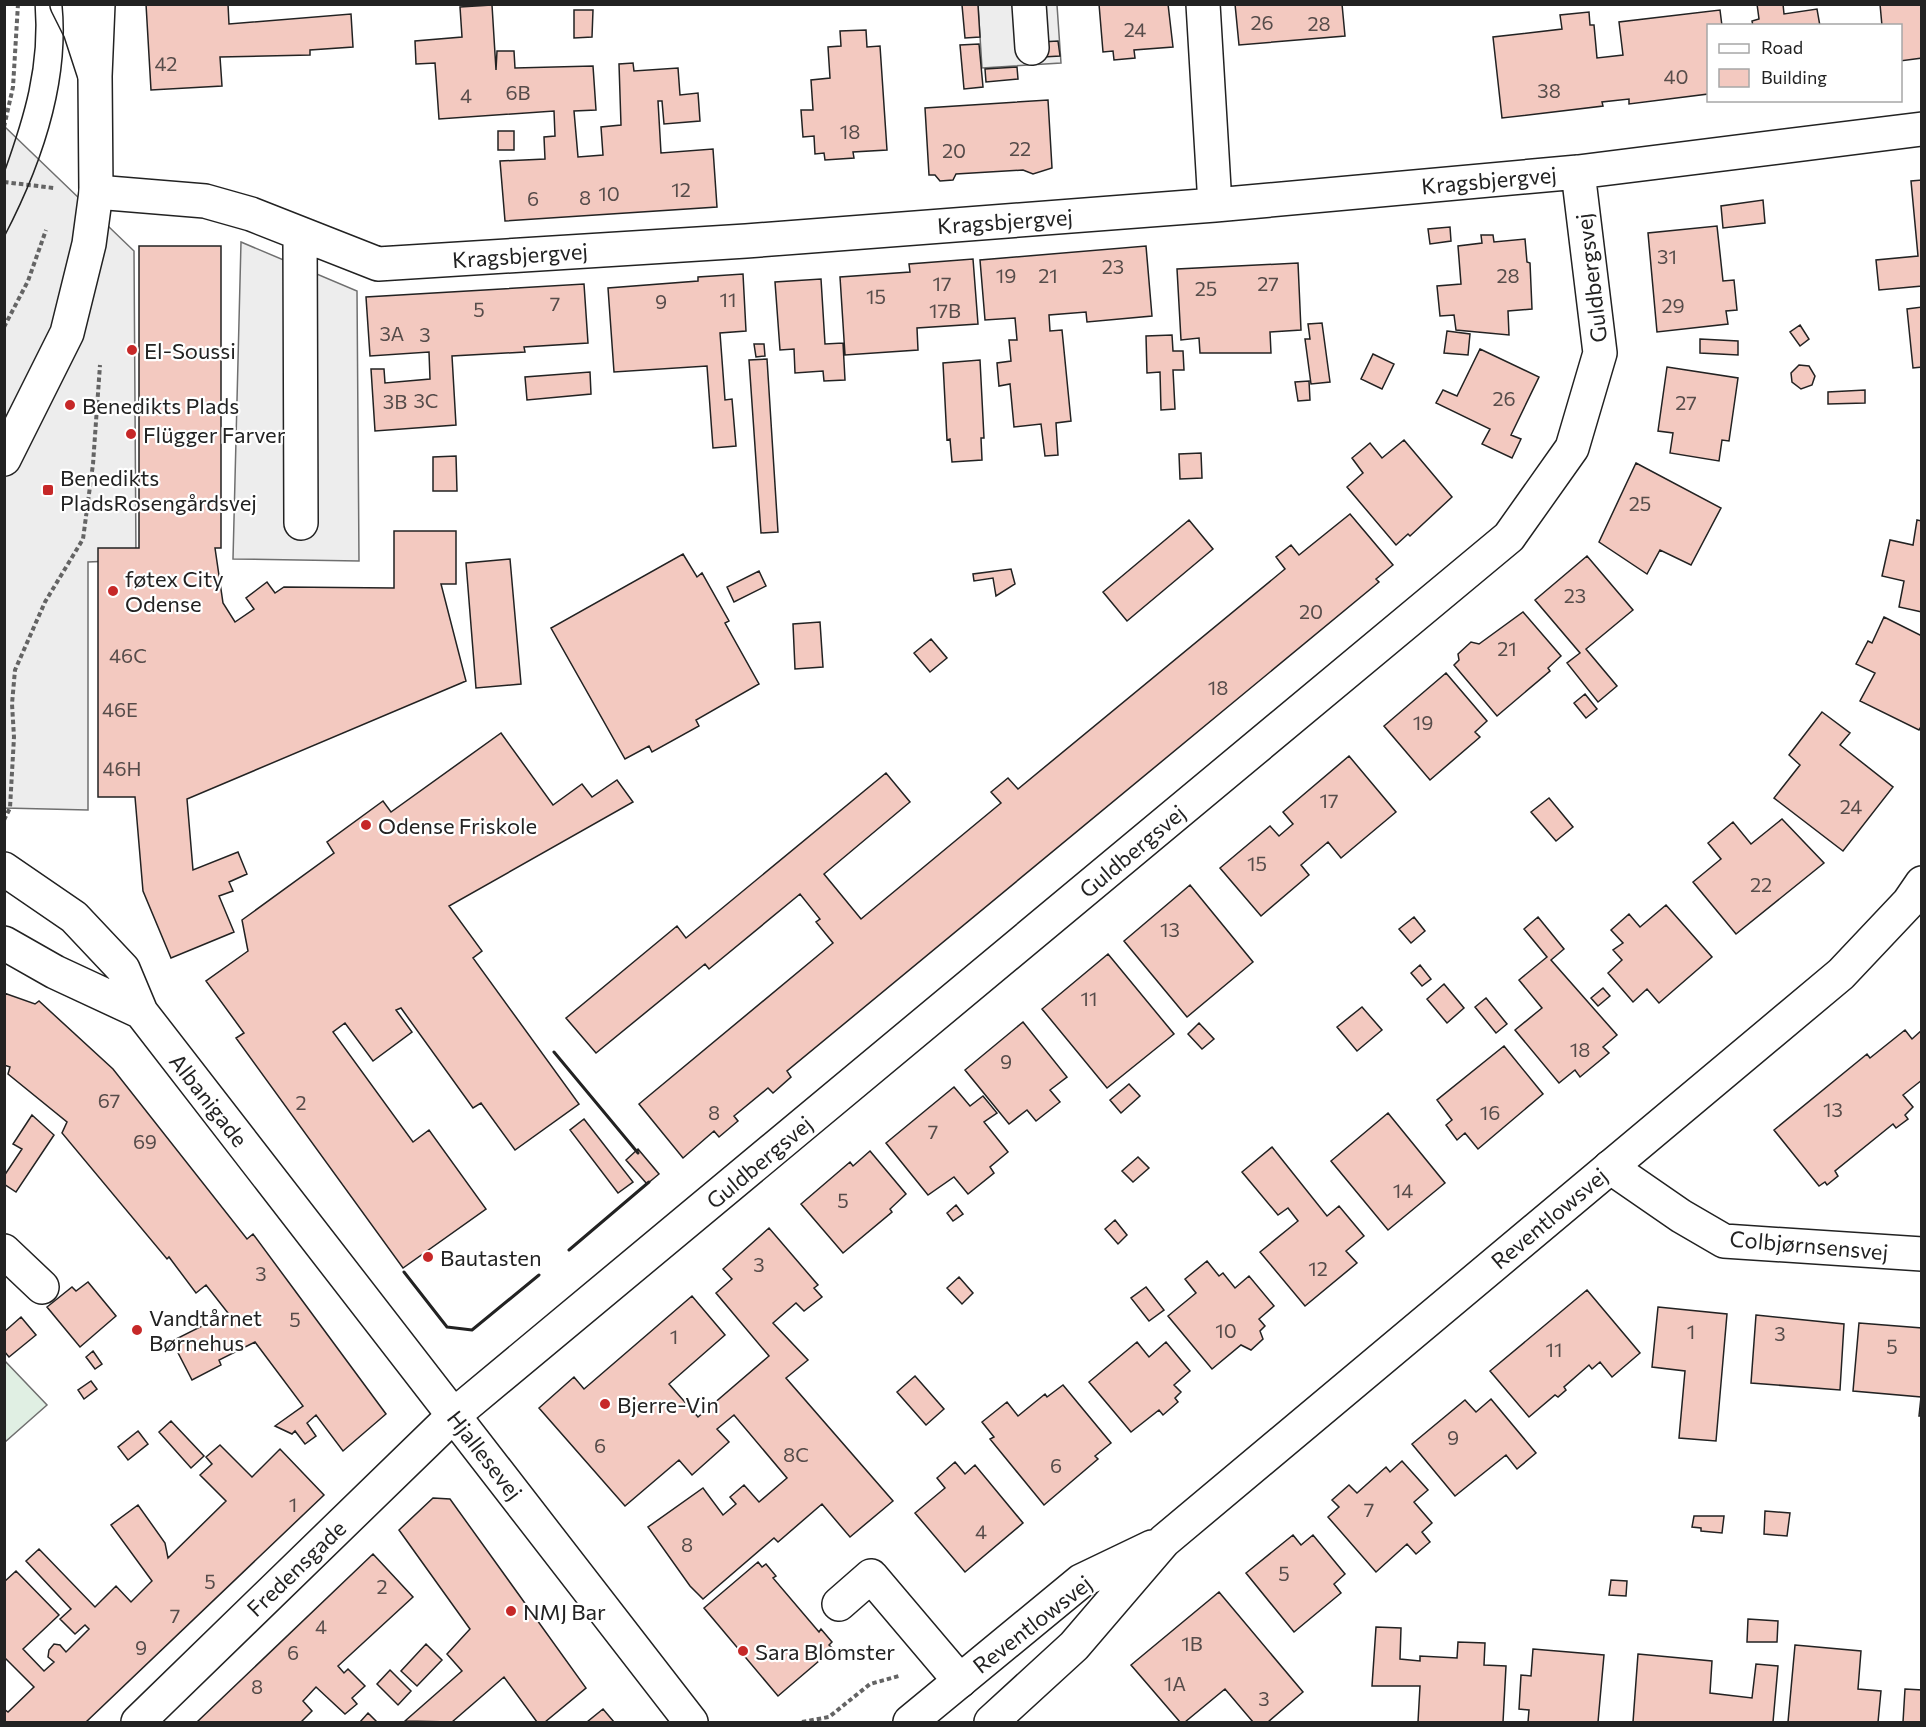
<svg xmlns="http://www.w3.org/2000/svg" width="1926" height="1727" font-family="Commissioner,sans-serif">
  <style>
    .green { fill: #e0efe3; stroke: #6f6f6f; stroke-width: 1.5 }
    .parking { fill: #ededed; stroke: #6f6f6f; stroke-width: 1.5 }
    .building { fill: #f3c9c0; stroke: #222; stroke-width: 1.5 }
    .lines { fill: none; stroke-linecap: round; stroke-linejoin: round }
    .minor-casing { stroke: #222; stroke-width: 36 }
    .major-casing { stroke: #222; stroke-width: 36 }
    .path { stroke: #646464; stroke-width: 4; stroke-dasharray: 4.5 3; stroke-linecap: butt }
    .minor { stroke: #fff; stroke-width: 33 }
    .major { stroke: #fff; stroke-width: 33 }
    .tram { stroke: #222; stroke-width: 1.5 }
    .wall { stroke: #222; stroke-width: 3 }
    .poi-dot { fill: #c62828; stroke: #fff; stroke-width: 2 }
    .labels { text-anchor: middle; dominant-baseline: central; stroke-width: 4.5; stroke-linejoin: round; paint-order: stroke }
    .number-label { font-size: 20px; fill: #564c4a }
    .street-label { font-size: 22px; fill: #222; stroke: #fff }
    .poi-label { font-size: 22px; fill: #222; stroke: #fff; text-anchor: start }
  </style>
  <rect width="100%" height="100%" fill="#fff"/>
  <path class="green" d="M4,1360L47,1405L5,1442H4Z"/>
  <path class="parking" d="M978,5H1057L1061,63L982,68Z
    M4,126L134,251L136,560L88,562V810L5,808Z
    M241,242L357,291L359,561L233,559Z"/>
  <path class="building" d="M146,4H228L229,24L351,14L353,47L310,50V55L220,57L222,86L151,90Z
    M1099,4H1168L1173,47L1134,50L1135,58L1114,60L1113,51L1103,52Z
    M1235,4H1342L1345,36L1239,45Z
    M1757,4H1783L1784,14L1817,9L1820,26H1753L1752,21L1759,19Z
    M1880,4H1922V58L1900,61V26H1882Z
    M492,5L496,70L497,51H514L515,68L593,66L596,110L574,111L578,157L603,155L601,127L621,125L619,64L633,63L634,71L678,68L680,95L698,93L700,121L664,124L662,101H658L661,153L713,149L717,207L505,221L500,161L545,159L544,137L555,136L554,111L439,119L435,63L416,64L415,41L462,37L460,7Z
    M962,5H978L980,37L965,38Z
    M574,10H593L592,37L574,38Z
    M1720,10L1722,26H1708V94L1629,104V99L1602,102L1603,106L1502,118L1493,37L1562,29L1560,15L1589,12L1590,25H1594L1597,58L1623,55L1619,22Z
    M866,30L867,47L880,46L887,150L853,152L854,158L825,160L824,153L815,154L814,136L803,137L801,110H813L811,80L830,78L828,47L841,46L840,31Z
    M1058,41L1060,56L1043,57L1041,42Z
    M979,44L983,87L964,89L960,45Z
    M1017,67L1018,79L986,82L985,69Z
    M1048,100L1052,168L1033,174L1023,170L956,174L953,180L940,181L935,175H929L925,108Z
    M498,131H514V150H498Z
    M1922,180V286L1879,290L1876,260L1918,256L1911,181Z
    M1763,200L1765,223L1723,228L1721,206Z
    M1717,226L1723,281L1734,280L1737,310L1726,311L1728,324L1657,332L1648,233Z
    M1450,227L1451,241L1430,244L1428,229Z
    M1481,235H1493L1494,242L1525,239L1527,262L1530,263L1532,309L1508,311L1509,335L1456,330L1454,315L1440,316L1437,286L1461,284L1458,246L1482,243Z
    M139,246H221V548H215L223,603L235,622L254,609L246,598L267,582L275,593L284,587L394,588V531H456V584H441L466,681L187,799L193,870L238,852L247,874L229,882L233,891L219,896L234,932L171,958L143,891L135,797H98V548H139Z
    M1146,246L1152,316L1087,322L1086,312L1049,315L1050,331L1062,330L1071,421L1056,423L1058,455L1045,456L1041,424L1014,427L1010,384L999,386L997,363L1011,361L1009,340H1017L1015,318L985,320L980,260Z
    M973,259L978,324L917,328L918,350L845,355L840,277L910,272L909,264Z
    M1298,263L1301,330L1270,332L1271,353H1200L1199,338L1181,340L1177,269Z
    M743,274L746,331L720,333L725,400L732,399L736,446L713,448L707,366L614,372L608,288L698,281V277Z
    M821,279L825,344L843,343L845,380L824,381L823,371L795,373L794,349L780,350L775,282Z
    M584,284L588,343L524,347L525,352L452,356L456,425L375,431L371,369H384L385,383L430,379L429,352L370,356L366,297Z
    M1922,307V367L1913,368L1907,309Z
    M1322,323L1330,382L1311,384L1305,339H1310L1308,324Z
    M1800,325L1809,339L1800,346L1790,332Z
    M1447,331L1470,334L1468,355L1444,353Z
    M1172,335L1173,351H1183L1184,370H1173L1175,409L1161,410L1160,372L1147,373L1146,336Z
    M1700,339L1738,341V355L1700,353Z
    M754,344H764L765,356L756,357Z
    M1480,349L1539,377L1511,435L1521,439L1512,458L1482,444L1490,429L1436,403L1443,390L1457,396Z
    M1373,354L1394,364L1382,389L1361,379Z
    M767,359L778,532L761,533L749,360Z
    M980,360L984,438H981L982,460L952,462L950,439L947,440L943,363Z
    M1799,365L1809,366L1815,376L1812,385L1801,389L1792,382L1791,373Z
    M1667,367L1738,378L1729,441L1722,440L1719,461L1670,453L1673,433L1658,431Z
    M590,372L591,394L527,400L525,377Z
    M1309,381L1310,400L1298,401L1295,382Z
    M1865,390V403L1828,404V392Z
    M1404,440L1452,497L1410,536L1408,534L1396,545L1347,487L1363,473L1352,458L1370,443L1382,458Z
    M1201,453L1202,478L1180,479L1179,454Z
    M456,456L457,491H433V457Z
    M1636,463L1721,508L1691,565L1660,550L1647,574L1599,542Z
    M1350,514L1393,565L1376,579L1379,582L787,1071L791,1077L773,1093L768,1088L734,1116L738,1121L719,1137L714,1131L683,1158L639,1104L833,943L816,922L820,919L800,894L709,969L705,964L596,1053L566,1018L677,926L686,938L886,773L910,802L824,874L861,919L1001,803L991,792L1008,778L1018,789L1285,569L1276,557L1291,545L1299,555Z
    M1189,520L1213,549L1127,621L1103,592Z
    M1917,520L1922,521V612L1899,607L1904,581L1882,576L1890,540L1913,545Z
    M683,554L697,577L702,573L729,621L725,623L759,684L696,720L699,726L652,752L649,746L625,759L551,628Z
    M1587,556L1633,610L1586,649L1617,686L1598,702L1567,663L1580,653L1535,600Z
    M510,559L521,684L476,688L466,563Z
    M1011,569L1015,584L996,596L993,578L974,581L973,574Z
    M759,571L766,586L734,602L727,587Z
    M1523,612L1561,656L1548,668L1550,671L1497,716L1454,665L1459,660L1458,654L1471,642L1479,644Z
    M1884,617L1922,636V725L1919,730L1860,701L1875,673L1856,664L1868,641L1872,643Z
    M820,622L823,667L795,669L793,624Z
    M931,639L947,658L930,672L914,653Z
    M1446,673L1487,721L1475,732L1480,737L1430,780L1384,726Z
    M1585,694L1597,709L1586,718L1574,703Z
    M1822,712L1850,733L1840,745L1893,787L1843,851L1774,798L1800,765L1789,755Z
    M501,733L553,805L582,784L592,797L617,780L633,802L449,906L482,951L473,958L579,1104L515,1150L481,1103L473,1108L401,1008L396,1010L412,1032L373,1061L345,1023L333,1032L413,1142L429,1130L486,1209L403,1268L236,1038L244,1033L206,981L248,951L242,920L334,853L327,842L383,801L391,812Z
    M1349,756L1396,812L1341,858L1328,842L1301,865L1309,875L1261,916L1220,868L1270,826L1279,836L1293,824L1283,812Z
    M1549,798L1573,827L1556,841L1531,812Z
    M1782,819L1824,863L1736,934L1693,882L1721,859L1708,843L1733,822L1751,844Z
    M1190,885L1253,962L1187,1017L1124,941Z
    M1666,905L1712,957L1659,1003L1647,989L1633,1002L1608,973L1622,960L1613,950L1623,943L1611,930L1629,914L1640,927Z
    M1414,917L1425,931L1411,943L1399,929Z
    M1538,917L1564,949L1551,960L1617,1035L1603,1047L1609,1053L1580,1077L1575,1070L1559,1083L1515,1030L1542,1008L1519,980L1547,957L1524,929Z
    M1108,954L1174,1034L1107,1088L1042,1009Z
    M1420,965L1431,979L1422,986L1411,973Z
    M1444,984L1464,1008L1447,1023L1427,999Z
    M1603,988L1610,996L1598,1006L1591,998Z
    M4,993L35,1004L39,1001L113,1069L247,1239L253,1234L293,1288L386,1414L343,1451L316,1415L307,1423L316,1436L305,1444L295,1431L292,1434L275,1426L303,1406L255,1342L219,1360L221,1365L192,1380L172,1341L228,1313L206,1285L196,1293L169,1257L167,1259L62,1133L67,1122L8,1074L10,1067L4,1065Z
    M1486,998L1507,1024L1496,1033L1475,1007Z
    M1362,1007L1382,1030L1357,1051L1337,1027Z
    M1023,1022L1067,1077L1050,1090L1060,1102L1036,1121L1027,1110L1009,1124L965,1070Z
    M1199,1023L1214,1039L1202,1049L1188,1034Z
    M1905,1030L1912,1039L1922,1030V1080L1903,1095L1913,1107L1905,1115L1908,1119L1896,1128L1893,1124L1835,1171L1838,1176L1827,1185L1825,1182L1819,1186L1774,1130L1867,1054L1870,1058Z
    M1504,1046L1543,1094L1478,1149L1465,1133L1457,1140L1446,1125L1452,1120L1437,1100Z
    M1129,1084L1140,1096L1121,1113L1110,1100Z
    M954,1087L970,1106L983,1096L997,1113L984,1122L1008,1152L990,1167L994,1173L968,1194L954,1177L928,1195L886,1143Z
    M1388,1113L1445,1183L1388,1230L1331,1161Z
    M32,1115L54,1135L16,1192L4,1184V1176L22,1149L13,1144Z
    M584,1119L633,1182L618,1193L570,1130Z
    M1272,1147L1327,1216L1339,1206L1364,1236L1346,1251L1357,1263L1305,1306L1260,1252L1298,1221L1288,1208L1278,1215L1242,1172Z
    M638,1149L659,1174L647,1184L626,1160Z
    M870,1151L906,1194L890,1209L892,1212L843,1253L801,1204L850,1162L853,1166Z
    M1138,1157L1149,1168L1133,1182L1122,1171Z
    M956,1205L963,1214L953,1221L947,1213Z
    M1115,1220L1127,1235L1118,1244L1105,1229Z
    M769,1228L818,1285L814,1288L822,1297L804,1311L796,1303L773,1323L808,1360L786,1378L893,1501L850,1537L822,1504L778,1542L774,1538L703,1599L690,1586L648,1527L703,1488L723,1515L736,1504L730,1497L744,1485L759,1502L787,1478L734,1415L717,1429L729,1442L692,1475L679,1460L625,1506L539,1408L574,1377L584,1389L692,1296L725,1335L669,1384L698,1417L769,1356L716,1293L732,1279L723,1269Z
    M1207,1261L1219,1276L1223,1273L1235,1288L1249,1276L1274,1306L1259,1319L1265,1326L1260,1331L1263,1339L1251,1350L1241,1345L1212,1369L1168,1316L1196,1293L1185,1279Z
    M959,1277L973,1293L962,1304L947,1288Z
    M88,1282L116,1316L80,1347L47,1307L72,1287L76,1291Z
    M1146,1287L1164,1310L1149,1321L1131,1298Z
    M1587,1290L1640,1353L1612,1377L1600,1362L1592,1369L1589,1365L1564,1387L1566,1390L1558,1397L1555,1395L1529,1417L1490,1371Z
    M1658,1307L1727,1314L1716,1441L1679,1438L1685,1371L1652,1367Z
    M1756,1315L1844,1324L1840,1390L1751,1383Z
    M21,1317L36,1335L9,1357L4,1351V1332Z
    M1859,1323L1922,1328V1416H1919L1921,1397L1853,1391Z
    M1137,1342L1149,1357L1166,1342L1190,1371L1174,1385L1181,1392L1175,1398L1178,1402L1163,1415L1159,1410L1131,1432L1089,1382Z
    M93,1351L102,1364L95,1369L86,1357Z
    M915,1376L944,1409L926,1425L897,1392Z
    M91,1381L97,1389L84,1399L78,1390Z
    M1063,1385L1111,1443L1095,1456L1098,1459L1044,1505L990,1439L994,1437L982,1422L1007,1402L1018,1416L1045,1394L1047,1397Z
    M1491,1399L1536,1453L1517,1469L1506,1455L1455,1496L1412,1444L1465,1400L1476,1412Z
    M171,1421L204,1456L191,1468L159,1432Z
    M138,1431L148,1444L128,1460L118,1447Z
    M220,1445L252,1477L280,1449L324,1495L86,1722H4V1709L8,1712L34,1687L4,1657V1582L16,1571L59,1615L23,1649L44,1671L54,1662L48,1657L49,1650L54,1644L60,1645L66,1652L89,1629L85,1625L75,1634L60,1619L71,1609L26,1561L39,1549L95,1607L116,1586L131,1602L152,1581L111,1525L138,1505L165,1543L168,1558L226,1501L200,1475L212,1464L206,1457Z
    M1402,1461L1428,1490L1414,1502L1432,1523L1422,1532L1430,1542L1416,1554L1407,1544L1376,1572L1328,1517L1339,1507L1332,1500L1349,1485L1357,1493L1386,1467L1390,1472Z
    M955,1462L965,1474L975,1465L1023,1523L965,1572L915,1513L945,1488L937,1478Z
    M433,1498L450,1499L586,1688L545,1722H537L504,1677L452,1722L405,1721L462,1671L447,1654L470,1629L399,1530Z
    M1765,1511L1790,1513L1787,1536L1764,1534Z
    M1694,1516H1724L1722,1533L1701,1531V1528L1692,1527Z
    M1293,1535L1301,1545L1313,1535L1345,1574L1334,1584L1341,1593L1294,1632L1246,1573Z
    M373,1554L413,1597L338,1666L344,1673L348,1669L365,1686L352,1698L357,1704L345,1714L316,1687L303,1701L312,1711L301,1722H197Z
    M758,1562L762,1567L766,1564L776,1576L773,1578L819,1632L821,1629L832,1642L829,1645L833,1649L778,1696L704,1608Z
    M1611,1580L1627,1581L1626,1596L1609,1595Z
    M1219,1592L1303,1692L1268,1722H1253L1225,1689L1185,1722H1180L1131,1665Z
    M1748,1619L1778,1621L1777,1642H1747Z
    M1376,1627L1401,1628L1400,1659L1420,1661V1656L1457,1658L1458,1642L1485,1643L1484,1665L1506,1666L1503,1722H1418L1420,1686H1372Z
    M426,1644L442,1660L417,1686L401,1671Z
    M1795,1645L1861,1651L1858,1689L1881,1691L1878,1722H1788Z
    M1533,1649L1604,1655L1598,1722H1528L1529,1710L1519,1709L1521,1675L1531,1676Z
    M1638,1654L1712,1661L1710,1693L1752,1698L1756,1664L1778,1666L1773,1722H1633Z
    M390,1670L411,1691L398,1705L377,1684Z
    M1905,1689L1922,1690V1722H1903Z
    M603,1709L614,1722H587Z
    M368,1713L377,1722H360Z"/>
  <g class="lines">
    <defs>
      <path id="minor" d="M67,4L80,30L94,73
        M1029,4L1032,48
        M1203,4L1215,205
        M96,192L205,201L251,214L378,264L746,241L1215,205L1578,172L1922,129
        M300,234L301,523
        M1610,1167L1681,1216L1724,1241L1922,1254
        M4,1251L42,1287
        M839,1604L871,1576L960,1681
        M138,1722L454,1415L1509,537L1572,448L1600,353L1578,172"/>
      <path id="major" d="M4,459L67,333L89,244L96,192L95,76L98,4
        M4,869L74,917L123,969L141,1012L691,1722
        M4,943L55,972L141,1012
        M910,1722L1081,1581L1152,1547
        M991,1722L1074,1646L1164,1541L1841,974L1909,902L1922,883"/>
    </defs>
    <use href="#minor" class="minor-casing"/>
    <use href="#major" class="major-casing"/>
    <path class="path" d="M4,127L13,87L18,4
      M4,182L54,188
      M4,327L28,281L46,230
      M4,820L10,808L14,737L12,704L15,670L45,602L83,539L93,464L100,365
      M802,1722L829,1717L870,1684L899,1676"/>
    <use href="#minor" class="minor"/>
    <use href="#major" class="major"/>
    <path class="tram" d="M4,173C24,117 40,66 35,4
      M4,237C40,168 70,84 62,4"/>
    <path class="wall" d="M554,1052L638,1153
      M569,1250L649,1182
      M404,1272L447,1327L472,1330L539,1275"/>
  </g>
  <g class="poi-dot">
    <circle cx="132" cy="350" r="6"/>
    <circle cx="70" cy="405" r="6"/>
    <circle cx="131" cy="434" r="6"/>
    <rect x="42" y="484" width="12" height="12" rx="3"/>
    <circle cx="113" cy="591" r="6"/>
    <circle cx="366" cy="825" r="6"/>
    <circle cx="428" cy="1257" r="6"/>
    <circle cx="137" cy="1330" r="6"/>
    <circle cx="605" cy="1404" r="6"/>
    <circle cx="511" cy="1611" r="6"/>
    <circle cx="743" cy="1651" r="6"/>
  </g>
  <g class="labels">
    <g class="number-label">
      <text x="1262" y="22">26</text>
      <text x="1319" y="23">28</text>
      <text x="1135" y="29">24</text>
      <text x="166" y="63">42</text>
      <text x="1676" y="76">40</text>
      <text x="1549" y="90">38</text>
      <text x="518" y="92">6B</text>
      <text x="466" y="95">4</text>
      <text x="850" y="131">18</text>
      <text x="1020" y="148">22</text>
      <text x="954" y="150">20</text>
      <text x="681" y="189">12</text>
      <text x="609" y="193">10</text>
      <text x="585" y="197">8</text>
      <text x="533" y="198">6</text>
      <text x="1667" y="256">31</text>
      <text x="1113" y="266">23</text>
      <text x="1006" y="275">19</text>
      <text x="1048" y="275">21</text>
      <text x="1508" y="275">28</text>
      <text x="942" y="283">17</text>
      <text x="1268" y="283">27</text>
      <text x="1206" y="288">25</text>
      <text x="876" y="296">15</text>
      <text x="728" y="299">11</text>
      <text x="661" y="301">9</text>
      <text x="555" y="303">7</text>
      <text x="1673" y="305">29</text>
      <text x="479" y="309">5</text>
      <text x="945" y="310">17B</text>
      <text x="392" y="333">3A</text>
      <text x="425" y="334">3</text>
      <text x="1504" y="398">26</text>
      <text x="426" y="400">3C</text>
      <text x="395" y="401">3B</text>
      <text x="1686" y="402">27</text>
      <text x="1640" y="503">25</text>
      <text x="1575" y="595">23</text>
      <text x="1311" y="611">20</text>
      <text x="1507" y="648">21</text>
      <text x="128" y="655">46C</text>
      <text x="1218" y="687">18</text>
      <text x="120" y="709">46E</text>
      <text x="1423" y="722">19</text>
      <text x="122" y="768">46H</text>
      <text x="1329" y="800">17</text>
      <text x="1851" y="806">24</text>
      <text x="1257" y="863">15</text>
      <text x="1761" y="884">22</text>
      <text x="1170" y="929">13</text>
      <text x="1089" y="998">11</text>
      <text x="1580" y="1049">18</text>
      <text x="1006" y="1061">9</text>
      <text x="109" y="1100">67</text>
      <text x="301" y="1102">2</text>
      <text x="1833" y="1109">13</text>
      <text x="714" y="1112">8</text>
      <text x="1490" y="1112">16</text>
      <text x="933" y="1131">7</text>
      <text x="145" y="1141">69</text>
      <text x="1403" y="1190">14</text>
      <text x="843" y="1200">5</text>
      <text x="759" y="1264">3</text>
      <text x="1318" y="1268">12</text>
      <text x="261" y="1273">3</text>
      <text x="295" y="1319">5</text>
      <text x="1226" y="1330">10</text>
      <text x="1691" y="1331">1</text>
      <text x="1780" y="1333">3</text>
      <text x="674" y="1336">1</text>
      <text x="1892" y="1346">5</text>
      <text x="1554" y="1349">11</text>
      <text x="1453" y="1437">9</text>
      <text x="600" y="1445">6</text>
      <text x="796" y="1454">8C</text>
      <text x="1056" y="1465">6</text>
      <text x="293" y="1504">1</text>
      <text x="1369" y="1509">7</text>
      <text x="981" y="1531">4</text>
      <text x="687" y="1544">8</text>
      <text x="1284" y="1573">5</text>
      <text x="210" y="1581">5</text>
      <text x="382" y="1586">2</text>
      <text x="175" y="1615">7</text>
      <text x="321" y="1626">4</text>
      <text x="1192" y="1643">1B</text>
      <text x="141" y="1647">9</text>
      <text x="293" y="1652">6</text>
      <text x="1175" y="1683">1A</text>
      <text x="257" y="1686">8</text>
      <text x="1264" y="1698">3</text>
    </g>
    <g class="street-label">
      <text transform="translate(1489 180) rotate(-5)">Kragsbjergvej</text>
      <text transform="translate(1005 221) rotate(-4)">Kragsbjergvej</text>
      <text transform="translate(520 255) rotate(-4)">Kragsbjergvej</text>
      <text transform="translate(1591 278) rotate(-97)">Guldbergsvej</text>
      <text transform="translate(1132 851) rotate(-40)">Guldbergsvej</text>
      <text transform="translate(209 1100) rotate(52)">Albanigade</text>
      <text transform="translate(759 1162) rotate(-40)">Guldbergsvej</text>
      <text transform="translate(1549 1218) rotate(-40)">Reventlowsvej</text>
      <text transform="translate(1809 1245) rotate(5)">Colbjørnsensvej</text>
      <text transform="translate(485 1455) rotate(52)">Hjallesevej</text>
      <text transform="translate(296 1568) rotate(-44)">Fredensgade</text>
      <text transform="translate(1032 1624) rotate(-38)">Reventlowsvej</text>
    </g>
    <g class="poi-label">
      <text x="144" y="350">El-Soussi</text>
      <text x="82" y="405">Benedikts Plads</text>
      <text x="143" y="434">Flügger Farver</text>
      <text x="60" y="477">Benedikts<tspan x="60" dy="25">PladsRosengårdsvej</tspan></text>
      <text x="125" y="578">føtex City<tspan x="125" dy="25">Odense</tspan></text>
      <text x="378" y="825">Odense Friskole</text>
      <text x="440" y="1257">Bautasten</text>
      <text x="149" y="1317">Vandtårnet<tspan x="149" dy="25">Børnehus</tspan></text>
      <text x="617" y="1404">Bjerre-Vin</text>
      <text x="523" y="1611">NMJ Bar</text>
      <text x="755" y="1651">Sara Blomster</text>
    </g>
  </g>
  <rect width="1926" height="1727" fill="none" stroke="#222222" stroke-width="12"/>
  <rect x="1707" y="24" width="195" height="78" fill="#ffffff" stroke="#a7a7a7" stroke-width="1.5"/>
  <rect x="1719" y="44" width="30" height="9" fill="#ffffff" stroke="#a7a7a7" stroke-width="1.5"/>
  <text x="1761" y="54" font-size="18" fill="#222222">Road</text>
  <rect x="1719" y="69" width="30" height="18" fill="#f3c9c0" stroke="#a7a7a7" stroke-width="1.5"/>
  <text x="1761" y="84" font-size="18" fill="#222222">Building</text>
</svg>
